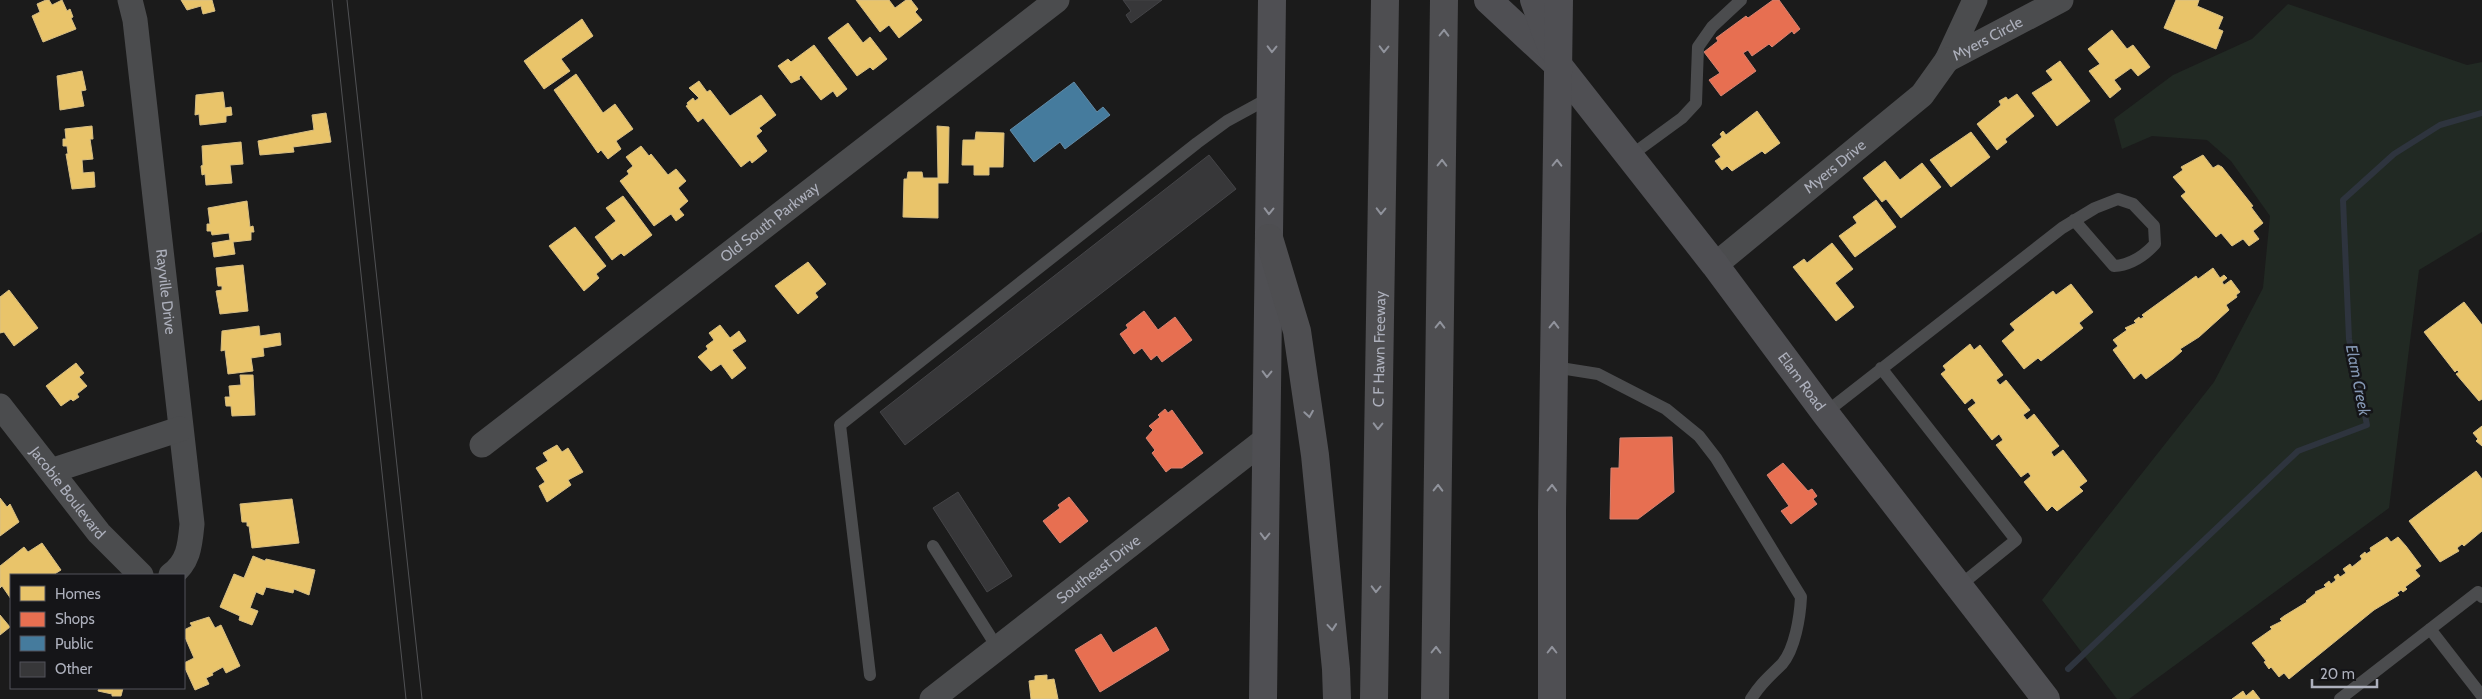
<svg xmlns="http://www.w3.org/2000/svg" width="2482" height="699" font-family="Cabin,sans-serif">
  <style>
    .green { fill: #212923 }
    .homes { fill: #e9c46a; stroke: #d7be83 }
    .shops { fill: #e76f51; stroke: #d68271 }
    .public { fill: #457b9d; stroke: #648ba6 }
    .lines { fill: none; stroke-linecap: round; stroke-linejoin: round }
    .stream { stroke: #2e343e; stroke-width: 6 }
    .building { fill: #373739; stroke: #444447 }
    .service { stroke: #4b4c4e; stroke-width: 12 }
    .minor { stroke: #4b4c4e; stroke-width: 25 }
    .secondary { stroke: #4f4f53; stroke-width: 28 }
    .motorway { stroke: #4e4e51; stroke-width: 28 }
    .tram { stroke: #505154; stroke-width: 1 }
    .oneway { stroke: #90939c }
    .oneway2 { stroke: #91939c }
    .labels { text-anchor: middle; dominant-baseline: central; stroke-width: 5; stroke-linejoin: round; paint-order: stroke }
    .street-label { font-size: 15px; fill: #adb0bc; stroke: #151518 }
    .water-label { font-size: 16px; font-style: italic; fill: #8598b5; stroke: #151518 }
  </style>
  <rect width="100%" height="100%" fill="#1b1b1b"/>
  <path class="green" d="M2288,4L2467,65L2482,62V232L2419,270L2389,508L2129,699H2117L2042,600L2214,382L2263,288L2270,216L2231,161L2207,140L2152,136L2122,149L2114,119L2173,75L2252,39Z"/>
  <path class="homes" d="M46,0H49L52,5L62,0L67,11L70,9L73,17L71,18L76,29L43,42L32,16L40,12L37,4Z
    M181,0H212L215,11L203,14L201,6L187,10Z
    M856,0H889L895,8L906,0H911L918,9L915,12L922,20L899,38L889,25L880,32Z
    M2176,0H2199L2197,6L2223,17L2218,29L2223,31L2216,49L2164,28Z
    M582,19L593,36L561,59L570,71L544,89L524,61Z
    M848,23L863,43L870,37L887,59L873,70L870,67L857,76L828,38Z
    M2112,30L2127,49L2133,45L2150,67L2138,76L2131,68L2114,80L2121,89L2110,98L2089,71L2100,64L2088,49Z
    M814,45L847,89L837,97L833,91L821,100L801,75L799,77L800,79L791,83L778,66L788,59L791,62Z
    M2060,61L2090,101L2057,126L2032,93L2053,80L2046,71Z
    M82,71L86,90L81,91L84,106L60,110L57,76Z
    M576,74L603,113L615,104L633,129L616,141L621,149L608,159L601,150L598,153L554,90Z
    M699,81L707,92L710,90L730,116L761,95L776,115L759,128L762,131L756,136L767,151L752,163L750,160L741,167L703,118L698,122L686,106L688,105L687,103L693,98L695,101L699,98L689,88Z
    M223,92L225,108L231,107L232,115L226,116V122L200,125L199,114L195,115L196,95Z
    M2017,94L2034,116L2005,139L2007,142L1997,150L1977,124L2001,105L1999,101L2006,97L2008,100Z
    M1757,111L1780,143L1765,154L1762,151L1732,171L1727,166L1722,170L1715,161L1721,157L1712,145L1722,137L1720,134L1723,131L1726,135Z
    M326,113L331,142L293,147L294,152L260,155L258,141L314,130L312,115Z
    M92,126L93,139H90L93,159L82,160L83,173L94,172L95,187L72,189L66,154H68L67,146H63V139H66L65,129Z
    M937,126L949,127L948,183H938V218L903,217L904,179H907L908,172H922L923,178H938Z
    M976,132L1004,133L1003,167H989V175H974V165H962L963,140H975Z
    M1971,132L1990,157L1951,187L1930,160Z
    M241,142L243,164L230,165L232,183L206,185L205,174L202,175L201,166L203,165L202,146Z
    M641,146L649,156L651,154L668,175L676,169L686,181L678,188L688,201L679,209L684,215L676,221L671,214L654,226L620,181L629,174L627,171L633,166L626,157Z
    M2203,155L2213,168L2218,165L2222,167L2253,206L2251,207L2263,223L2253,231L2259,239L2249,246L2243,239L2232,246L2221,233L2216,237L2181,196L2186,192L2173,177L2183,170L2181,167Z
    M1885,161L1900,180L1922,163L1941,187L1901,218L1886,199L1882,202L1863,178Z
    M623,196L652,235L624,256L621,253L612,260L595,237L616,221L606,208Z
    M1876,200L1896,227L1855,257L1839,236L1857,223L1853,217Z
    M247,201L250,227L253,226L254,232H251V240L233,242L235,254L214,257L212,243L230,240L229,233L212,235L211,231H207V224H210L208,208Z
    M575,227L606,266L596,274L599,278L584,291L549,246Z
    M1832,243L1853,269L1835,283L1854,307L1836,321L1793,267L1804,259L1807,263Z
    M808,262L826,284L815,293L818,297L798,314L775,286Z
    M243,265L248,311L220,314L216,291L222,290V286H218L216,268Z
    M2213,268L2220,278L2224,275L2227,278L2222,282L2224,285L2231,280L2240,292L2236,295L2237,297L2226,305L2229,310L2199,337L2180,349L2182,351L2173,359L2146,379L2141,373L2134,379L2113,350L2118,346L2113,340L2127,330L2125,328L2136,323L2134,321L2139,317L2140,319L2144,317L2142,315L2196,276L2198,279Z
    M2071,284L2093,312L2079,323L2083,328L2041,361L2038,358L2024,369L2002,341L2015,330L2010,324L2053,291L2056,295Z
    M9,290L38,328L14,346L4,332L0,333V297Z
    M2464,302L2482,325V399L2479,401L2456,374L2459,372L2457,370L2455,372L2424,332Z
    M720,325L730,338L739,331L746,341L732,350L746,368L732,379L721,364L711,371L698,357L708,349L706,346L714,340L709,333Z
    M259,326L260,336L280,333L281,345L263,348L264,356L251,358L253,371L228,374L225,350L221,351L222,331Z
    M1970,344L1974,350L1980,345L2003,375L1996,380L2000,385L2006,380L2030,410L2023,415L2027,420L2034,414L2059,446L2051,452L2054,457L2063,450L2087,481L2079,487L2083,491L2057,511L2052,506L2047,511L2024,482L2031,476L2028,472L2021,477L1996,445L2003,440L1999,434L1992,440L1968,409L1976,403L1972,398L1965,404L1941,374L1946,370L1943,366Z
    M76,363L84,373L79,377L87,386L77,394L79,397L73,401L71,399L61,406L46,386Z
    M240,375H253L255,415L232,416L231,406H226L225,397H230L229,386L241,385Z
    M2482,426V446L2476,441L2478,439L2473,433Z
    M557,445L562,452L568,448L583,472L568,480L571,485L547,502L539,486L545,482L536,468L548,461L543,453Z
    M2476,471L2482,479V531L2464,546L2462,544L2457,548L2459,551L2440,562L2409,521Z
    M0,498L7,507L10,504L19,522L0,536Z
    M292,499L299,543L252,548L249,526H247V522H242L240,504Z
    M2387,537L2391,542L2398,537L2406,546L2421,566L2415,570L2420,576L2405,587L2407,589L2403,592L2401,590L2397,593L2399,595L2374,610L2289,679L2284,673L2279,677L2271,667L2269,669L2264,662L2266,661L2252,643L2272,629L2270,627L2282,621L2280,619L2284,616L2307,602L2306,601L2316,593L2315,592L2326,587L2324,585L2329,581L2331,584L2336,580L2334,577L2338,574L2340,577L2346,573L2343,569L2350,564L2352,567L2362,559L2360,556L2365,552L2366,554L2371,551L2370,548Z
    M42,543L61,570L53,575H11V599L2,586L0,588V566L24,547L28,552Z
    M253,556L265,561L266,559L315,570L309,595L294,589L293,593L266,587L263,595L256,592L250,608L258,611L252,625L239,620L240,616L220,607L234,574L244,578Z
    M0,615L10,627L0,635Z
    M209,617L215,628L221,625L240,666L226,673L223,667L212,673L213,675L206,678L209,684L195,690L184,666V663L194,658L184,635V630L192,626L190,623Z
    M1047,675V680L1054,679L1058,699H1031L1029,681L1035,680V676Z
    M99,688H123L121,696H112V694L98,691Z
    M2253,690L2260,699H2232L2243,691L2246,696Z"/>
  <path class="shops" d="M1773,0H1779L1800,29L1794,34L1792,31L1772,47L1769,44L1752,56L1748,50L1743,53L1756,71L1721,96L1709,80L1720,73L1704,52L1718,41L1716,38L1746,16L1748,18Z
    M1144,311L1158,330L1175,317L1192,340L1162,362L1157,355L1151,360L1142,348L1134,354L1120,334L1128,328L1126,325Z
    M1165,409L1168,413L1172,410L1203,453L1182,468H1171L1166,472L1152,453L1155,450L1146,438L1153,430L1149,426L1160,417L1158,415Z
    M1672,437L1674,492L1638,519H1610L1611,468H1619L1620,438Z
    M1783,463L1808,491L1812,489L1817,496L1813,499L1817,504L1791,524L1781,511L1789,506L1767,475Z
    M1069,497L1088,521L1060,543L1043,521L1060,508L1058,505Z
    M1156,627L1169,650L1100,692L1075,650L1101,634L1113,653Z"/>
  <path class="public" d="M1074,82L1097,112L1103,107L1110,115L1065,149L1060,142L1034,162L1010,130Z"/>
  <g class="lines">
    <path class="stream" d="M2068,669L2298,451L2367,425L2349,339L2343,200L2394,154L2440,125L2482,113"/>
  </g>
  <path class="building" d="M1123,0H1162L1131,23L1126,15L1131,11Z
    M1209,155L1236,189L905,445L880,412Z
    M958,492L1012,576L987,592L933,508Z"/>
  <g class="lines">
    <path class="service" d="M1630,156L1682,118L1696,103L1698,47L1712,27L1741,0
      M1554,367L1598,374L1666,409L1699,436L1716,458L1801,597C1800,617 1795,649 1782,664C1769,677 1761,683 1751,699
      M1881,368L2016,540L1958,587
      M1825,413L2062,228L2095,208L2118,199L2133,204L2154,226L2155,244C2144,256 2131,265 2114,266L2074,220
      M933,546L997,647
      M2430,629L2482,696
      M870,675L840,425L1197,143L1227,121L1271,97
      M2340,699L2478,592L2482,597"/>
    <g class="minor">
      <path id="s1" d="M130,0L135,20L192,524C190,545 189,562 171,575"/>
      <path id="s2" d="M1975,0L1947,60L2061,0"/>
      <path id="s3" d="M1715,265L1922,95L1947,60"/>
      <path id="s4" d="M0,406L99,533L141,575"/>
      <path id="s5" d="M482,445L1057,0"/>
      <path d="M51,471L180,429"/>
      <path id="s6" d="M932,699L1266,439"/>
    </g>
    <g class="secondary">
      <path id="s7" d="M1488,0L1558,65L1715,265L1825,413L2046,699"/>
      <path d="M1534,0L1552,49"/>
      <path d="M1263,699L1272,0"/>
      <path d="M1552,699V512L1559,0"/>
    </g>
    <g class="motorway">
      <path d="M1269,238L1297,331L1315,455L1336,669L1337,699"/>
      <path id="s8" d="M1374,699L1385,0"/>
      <path d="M1435,699L1444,0"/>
    </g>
    <path class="tram" d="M332,0L406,699
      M347,0L422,699"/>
  </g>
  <defs><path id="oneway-chevron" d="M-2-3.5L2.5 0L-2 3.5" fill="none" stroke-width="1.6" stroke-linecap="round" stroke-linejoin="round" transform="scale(1.25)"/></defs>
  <g class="oneway">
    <use href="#oneway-chevron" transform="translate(1444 33) rotate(-89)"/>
    <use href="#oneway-chevron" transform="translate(1384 49) rotate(91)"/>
    <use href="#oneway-chevron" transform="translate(1442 163) rotate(-89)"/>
    <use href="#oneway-chevron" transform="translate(1381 211) rotate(91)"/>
    <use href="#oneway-chevron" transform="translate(1440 325) rotate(-89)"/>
    <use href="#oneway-chevron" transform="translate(1309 414) rotate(81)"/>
    <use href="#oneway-chevron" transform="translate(1378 426) rotate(91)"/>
    <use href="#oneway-chevron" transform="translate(1438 488) rotate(-89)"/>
    <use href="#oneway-chevron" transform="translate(1376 589) rotate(91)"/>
    <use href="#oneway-chevron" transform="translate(1332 627) rotate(85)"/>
    <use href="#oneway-chevron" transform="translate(1436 650) rotate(-89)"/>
  </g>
  <g class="oneway2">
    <use href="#oneway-chevron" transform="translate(1272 49) rotate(91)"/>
    <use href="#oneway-chevron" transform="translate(1557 163) rotate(-89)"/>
    <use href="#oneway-chevron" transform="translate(1269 211) rotate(91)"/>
    <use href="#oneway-chevron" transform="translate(1554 325) rotate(-89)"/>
    <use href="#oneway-chevron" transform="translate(1267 374) rotate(91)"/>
    <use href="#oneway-chevron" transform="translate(1552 488) rotate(-89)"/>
    <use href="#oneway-chevron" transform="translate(1265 536) rotate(91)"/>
    <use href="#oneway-chevron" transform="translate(1552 650) rotate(-90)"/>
  </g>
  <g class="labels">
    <g class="street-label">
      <text stroke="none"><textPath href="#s2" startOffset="112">Myers Circle</textPath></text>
      <text stroke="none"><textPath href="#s3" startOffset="155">Myers Drive</textPath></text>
      <text stroke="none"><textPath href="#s5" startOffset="364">Old South Parkway</textPath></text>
      <text stroke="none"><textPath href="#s1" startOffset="294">Rayville Drive</textPath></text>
      <text stroke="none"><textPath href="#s8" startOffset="350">C F Hawn Freeway</textPath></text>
      <text stroke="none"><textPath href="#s7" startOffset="495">Elam Road</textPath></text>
      <text stroke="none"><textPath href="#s4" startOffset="110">Jacobie Boulevard</textPath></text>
      <text stroke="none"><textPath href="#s6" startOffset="211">Southeast Drive</textPath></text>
    </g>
    <g class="water-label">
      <text transform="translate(2358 380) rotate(79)">Elam Creek</text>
    </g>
  </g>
  <rect x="10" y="574" width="175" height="115" fill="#151518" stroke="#52535a"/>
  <rect x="20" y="586" width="25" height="15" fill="#e9c46a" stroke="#52535a"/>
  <text x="55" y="599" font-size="15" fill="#adb0bc">Homes</text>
  <rect x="20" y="612" width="25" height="15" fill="#e76f51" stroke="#52535a"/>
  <text x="55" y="624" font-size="15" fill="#adb0bc">Shops</text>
  <rect x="20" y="636" width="25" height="15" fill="#457b9d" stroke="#52535a"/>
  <text x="55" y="649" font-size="15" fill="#adb0bc">Public</text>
  <rect x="20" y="662" width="25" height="15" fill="#373739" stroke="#52535a"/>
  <text x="55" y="674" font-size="15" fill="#adb0bc">Other</text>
  <path d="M2312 679v8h65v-8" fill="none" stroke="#adb0bc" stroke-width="2.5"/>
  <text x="2320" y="679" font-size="15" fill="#adb0bc" stroke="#151518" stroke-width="4" paint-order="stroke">20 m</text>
</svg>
